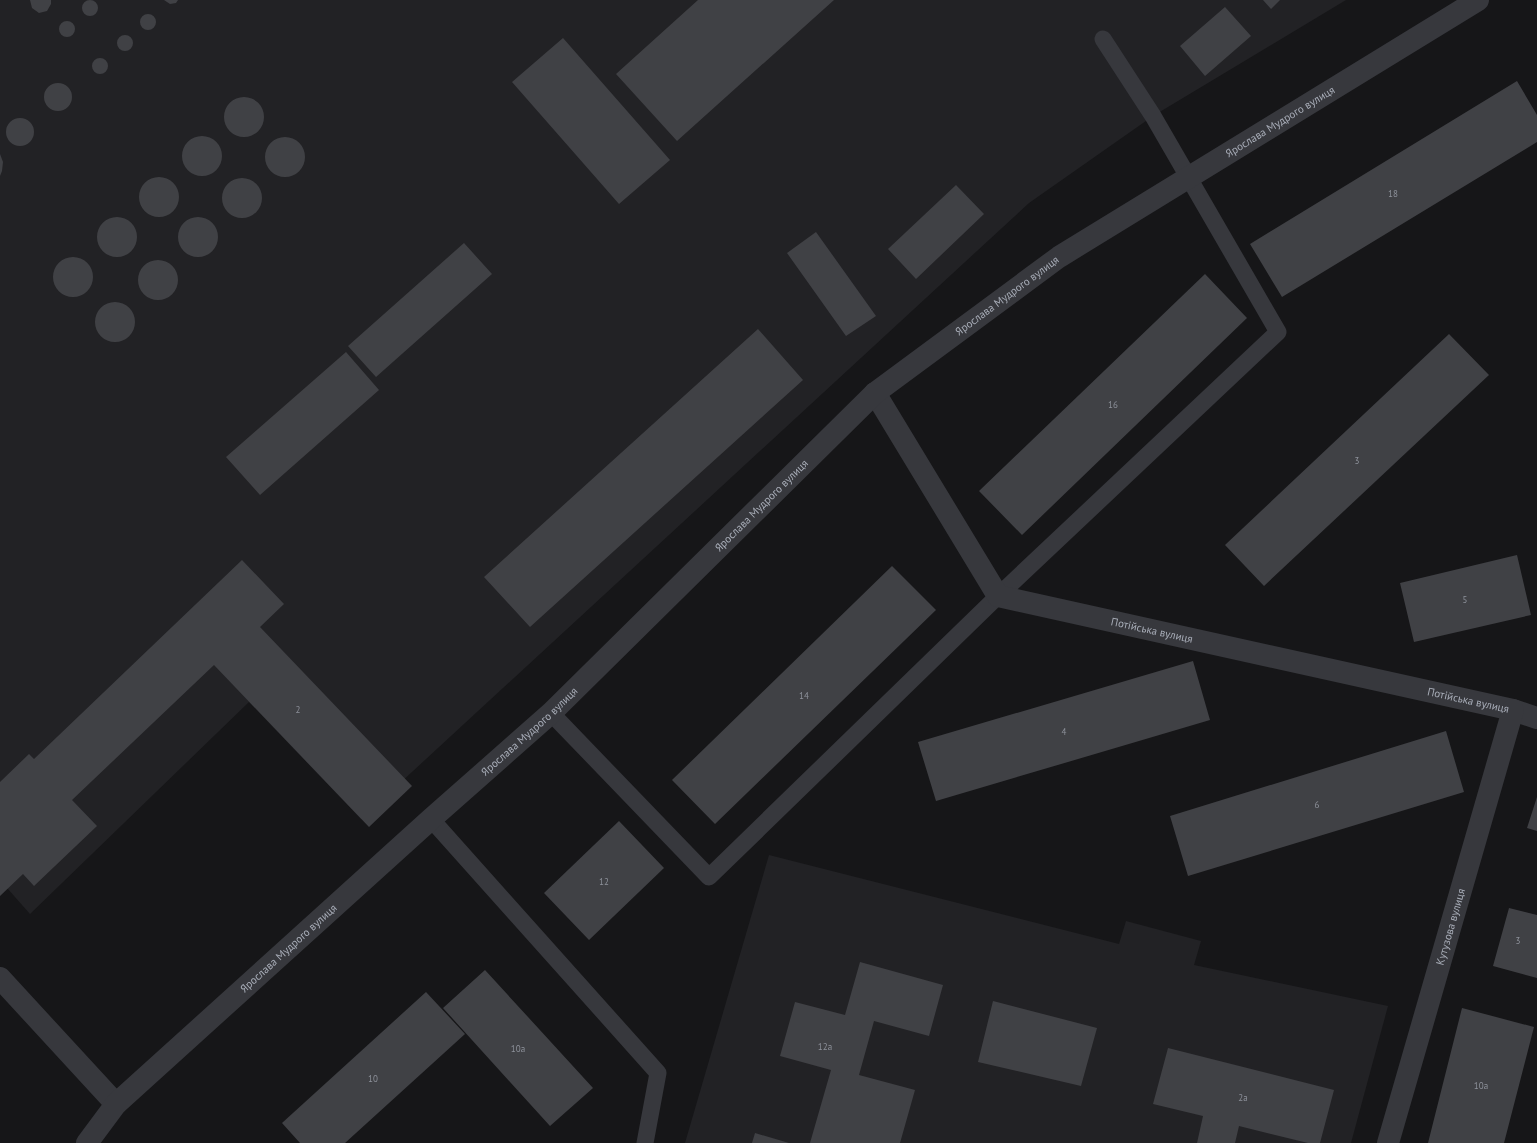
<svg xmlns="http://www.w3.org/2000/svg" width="1537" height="1143" font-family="'PT Sans',sans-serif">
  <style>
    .built { fill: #222225 }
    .building { fill: #404145 }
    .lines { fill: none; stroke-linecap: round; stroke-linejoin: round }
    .lane { stroke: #37383d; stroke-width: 17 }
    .street { stroke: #37383d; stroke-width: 22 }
    .labels { text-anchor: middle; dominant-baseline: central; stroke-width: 3.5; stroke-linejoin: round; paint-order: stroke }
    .number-label { font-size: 9px; fill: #8e929b }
    .street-label { font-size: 11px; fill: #a8adb8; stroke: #111113 }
  </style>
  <rect width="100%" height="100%" fill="#161618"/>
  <path class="built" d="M0,0H1346L1153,116L1029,203L361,819L249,702L30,914L0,880Z
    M769,855L1119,944L1126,921L1201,941L1194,965L1388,1006L1351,1143H685Z"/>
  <path class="building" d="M30,0H51V4L47,11L39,13L32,8Z
    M164,0H178L176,3L170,4Z
    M698,0H834L677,141L616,74Z
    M1263,0H1280L1271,9Z
    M82 8a8 8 0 1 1 16 0a8 8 0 1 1-16 0Z
    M1225,7L1251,36L1205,76L1180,46Z
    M140 22a8 8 0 1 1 16 0a8 8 0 1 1-16 0Z
    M59 29a8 8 0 1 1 16 0a8 8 0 1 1-16 0Z
    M117 43a8 8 0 1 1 16 0a8 8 0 1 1-16 0Z
    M563,38L670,160L619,204L512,82Z
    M92 66a8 8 0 1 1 16 0a8 8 0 1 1-16 0Z
    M1517,81L1537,115V142L1282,297L1250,244Z
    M44 97a14 14 0 1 1 28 0a14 14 0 1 1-28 0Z
    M224 117a20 20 0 1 1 40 0a20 20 0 1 1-40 0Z
    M6 132a14 14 0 1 1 28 0a14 14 0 1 1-28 0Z
    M182 156a20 20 0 1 1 40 0a20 20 0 1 1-40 0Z
    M265 157a20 20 0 1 1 40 0a20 20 0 1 1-40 0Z
    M0,154L3,162L2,171L0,176Z
    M139 197a20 20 0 1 1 40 0a20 20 0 1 1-40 0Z
    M222 198a20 20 0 1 1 40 0a20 20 0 1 1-40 0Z
    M956,185L984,214L916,279L888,249Z
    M97 237a20 20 0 1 1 40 0a20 20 0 1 1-40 0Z
    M178 237a20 20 0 1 1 40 0a20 20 0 1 1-40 0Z
    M816,232L876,316L846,336L787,253Z
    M464,243L492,274L376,377L348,346Z
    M53 277a20 20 0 1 1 40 0a20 20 0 1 1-40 0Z
    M138 280a20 20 0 1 1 40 0a20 20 0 1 1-40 0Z
    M1205,274L1247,318L1022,535L979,491Z
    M95 322a20 20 0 1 1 40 0a20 20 0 1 1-40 0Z
    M758,329L803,380L530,627L484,577Z
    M1449,334L1489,375L1264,586L1225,545Z
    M346,352L379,390L260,495L226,457Z
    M1517,555L1531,615L1414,642L1400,583Z
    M242,560L284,604L260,627L412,786L369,827L214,665L72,800L97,826L34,886L23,874L0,896V782L29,754L34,759Z
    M892,566L936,610L715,824L672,780Z
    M1193,661L1210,720L936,801L918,742Z
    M1446,731L1464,792L1188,876L1170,816Z
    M1537,797V831L1527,828Z
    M619,821L664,868L589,940L544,893Z
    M1509,908L1537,915V978L1493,966Z
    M860,962L943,985L929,1036L874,1021L859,1075L915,1090L900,1143H810L831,1070L780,1056L795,1002L845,1015Z
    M485,970L593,1088L550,1126L443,1008Z
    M426,992L465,1034L345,1143H300L282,1123Z
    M993,1001L1097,1028L1081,1086L978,1062Z
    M1462,1008L1534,1027L1504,1143H1428Z
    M1168,1048L1334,1090L1320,1143H1308L1239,1126L1235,1143H1197L1203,1116L1153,1104Z
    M755,1133L789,1143H752Z"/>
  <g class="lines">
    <path class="lane" d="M551,713L709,877L998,596L1278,332L1153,116L1103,39
      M431,819L658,1073L645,1143"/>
    <g class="street">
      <path id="s1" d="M875,393L998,596L1513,710L1537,718"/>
      <path d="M0,978L116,1104"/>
      <path id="s2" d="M87,1143L116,1104L431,819L551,713L875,393L1059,257L1478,0"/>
      <path id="s3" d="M1388,1143L1513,710"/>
    </g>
  </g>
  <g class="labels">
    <g class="number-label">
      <text x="1393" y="193">18</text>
      <text x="1113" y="404">16</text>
      <text x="1357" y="460">3</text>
      <text x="1465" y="599">5</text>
      <text x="804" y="695">14</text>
      <text x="298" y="709">2</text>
      <text x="1064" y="731">4</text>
      <text x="1317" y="804">6</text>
      <text x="604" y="881">12</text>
      <text x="1518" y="940">3</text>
      <text x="825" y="1046">12а</text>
      <text x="518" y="1048">10а</text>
      <text x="373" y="1078">10</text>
      <text x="1481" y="1085">10а</text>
      <text x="1243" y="1097">2а</text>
    </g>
    <g class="street-label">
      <text stroke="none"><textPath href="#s2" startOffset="1577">Ярослава Мудрого вулиця</textPath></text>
      <text stroke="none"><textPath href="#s2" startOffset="1253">Ярослава Мудрого вулиця</textPath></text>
      <text stroke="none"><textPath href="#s2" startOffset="929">Ярослава Мудрого вулиця</textPath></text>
      <text stroke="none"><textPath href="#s1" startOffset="395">Потійська вулиця</textPath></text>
      <text stroke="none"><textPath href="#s1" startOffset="719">Потійська вулиця</textPath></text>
      <text stroke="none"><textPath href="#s2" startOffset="605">Ярослава Мудрого вулиця</textPath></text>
      <text stroke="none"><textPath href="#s3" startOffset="225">Кутузова вулиця</textPath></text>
      <text stroke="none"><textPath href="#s2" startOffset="281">Ярослава Мудрого вулиця</textPath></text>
    </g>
  </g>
</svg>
